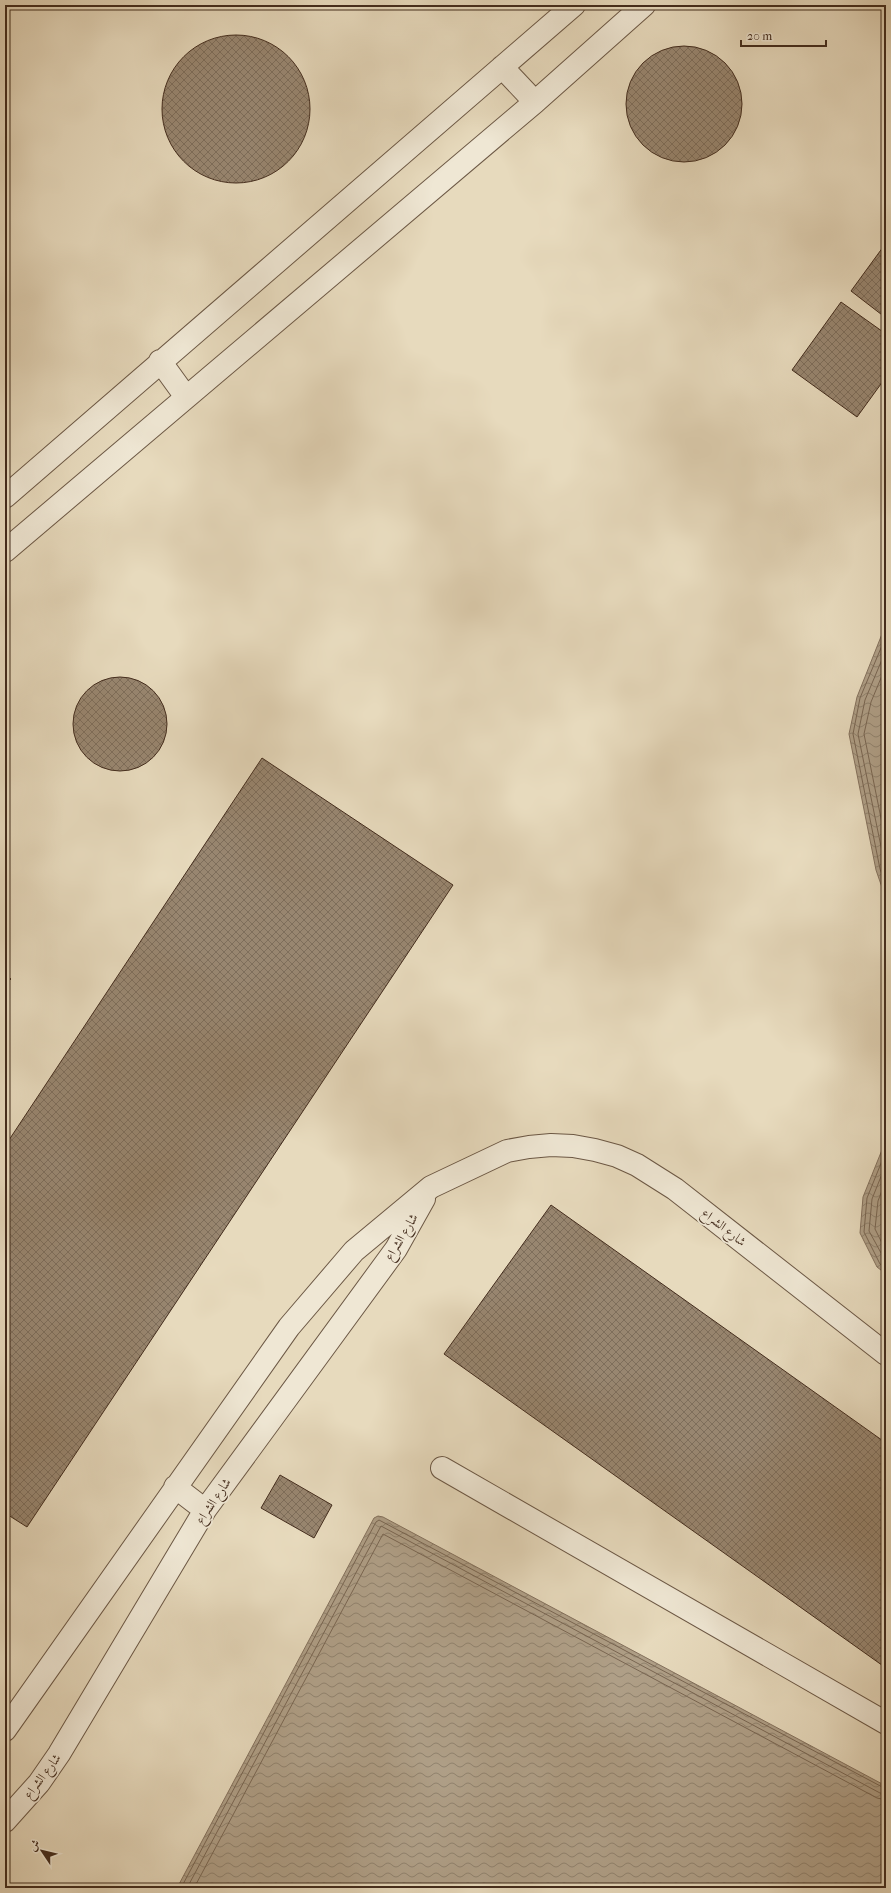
<svg xmlns="http://www.w3.org/2000/svg" width="891" height="1893" font-family="'IM FELL French Canon',Amiri,serif">
  <style>
    .water { fill: url(#water-waves); stroke: #84715d }
    .lines { fill: none; stroke-linecap: round; stroke-linejoin: round }
    .shore { stroke: #796652; stroke-width: 1 }
    .building { fill: url(#building-cross-hatch); stroke: #432c1d }
    .minor-casing { stroke: #6c5845; stroke-width: 24 }
    .minor { stroke: #efe7d4; stroke-width: 22 }
    .labels { text-anchor: middle; dominant-baseline: central; stroke-width: 3.5; stroke-linejoin: round; paint-order: stroke }
    .street-label { font-size: 13px; fill: #432c1d; stroke: #efe7d4 }
  </style>
  <defs>
    <pattern id="water-waves" width="16" height="10" patternUnits="userSpaceOnUse"><rect width="16" height="10" fill="#af9f87"/><path d="M0 5q4-4 8 0t8 0" fill="none" stroke="#90826e"/></pattern>
    <pattern id="building-cross-hatch" width="8" height="8" patternUnits="userSpaceOnUse"><rect width="8" height="8" fill="#988670"/><path d="M0 0l8 8M0 8l8-8" fill="none" stroke="#7e6e5b"/></pattern>
  </defs>
  <rect width="100%" height="100%" fill="#e7dabd"/>
  <filter id="stains"><feTurbulence type="fractalNoise" baseFrequency=".005" numOctaves="4"/><feColorMatrix values="0 0 0 0 .2 0 0 0 0 .09 0 0 0 0 .02 0 0 0 .5 -.17"/></filter>
  <radialGradient id="worn" r=".72"><stop offset=".6" stop-color="#630" stop-opacity="0"/><stop offset="1" stop-color="#630" stop-opacity=".3"/></radialGradient>
  <path class="water" d="M886,624V899L876,870L849,734L857,697Z
    M886,1140V1274L877,1267L860,1233L863,1197Z
    M378,1516L383,1517L886,1786V1888H177L374,1518Z"/>
  <g class="lines">
    <path class="shore" d="M886,636L860,698L853,734L880,869L886,886
      M886,650L865,700L858,734L886,871
      M886,666L871,702L864,734L886,843
      M886,1151L867,1198L864,1232L880,1264L886,1269
      M886,1164L872,1199L869,1231L886,1262
      M886,1180L878,1201L875,1229L886,1251
      M181,1888L376,1522L379,1520L886,1789
      M187,1888L381,1526L880,1793L886,1794
      M194,1888L383,1534L877,1798L886,1800"/>
  </g>
  <path class="building" d="M162 109a74 74 0 1 1 148 0a74 74 0 1 1-148 0Z
    M626 104a58 58 0 1 1 116 0a58 58 0 1 1-116 0Z
    M886,243V318L851,291Z
    M841,302L886,334V377L857,417L792,370Z
    M73 724a47 47 0 1 1 94 0a47 47 0 1 1-94 0Z
    M262,758L453,885L27,1527L5,1513V1146Z
    M5,973L11,979L5,985Z
    M551,1205L886,1443V1668L444,1354Z
    M280,1475L332,1505L314,1538L261,1508Z"/>
  <g class="lines">
    <defs>
      <path id="minor" d="M502,67L535,102
        M160,361L186,397
        M5,497L574,5
        M5,551L535,102L644,5
        M442,1468L886,1723
        M175,1487L205,1510
        M5,1730L289,1327L354,1251L431,1187L507,1151L529,1147L551,1145L573,1146L595,1150L617,1156L637,1165L675,1189L886,1354
        M5,1821L39,1783L59,1754L205,1510L396,1249L424,1199"/>
    </defs>
    <use href="#minor" class="minor-casing"/>
    <use href="#minor" class="minor"/>
  </g>
  <g class="labels">
    <g class="street-label">
      <text transform="translate(724 1227) rotate(38)">شارع الشراع</text>
      <text transform="translate(401 1237) rotate(-59)">شارع الشراع</text>
      <text transform="translate(213 1501) rotate(-56)">شارع الشراع</text>
      <text transform="translate(42 1776) rotate(-53)">شارع الشراع</text>
    </g>
  </g>
  <rect width="891" height="1893" fill="none" stroke="#e7dabd" stroke-width="20"/>
  <rect x="6" y="6" width="879" height="1881" fill="none" stroke="#432c1d" stroke-width="2"/>
  <rect x="10" y="10" width="871" height="1873" fill="none" stroke="#432c1d"/>
  <g transform="translate(42 1851) rotate(305)" stroke="#efe7d4" stroke-width="3" paint-order="stroke">
  <path d="M0-3L7 15L0 10L-7 15Z" fill="#432c1d"/>
  <text y="-6" font-size="11" font-weight="bold" text-anchor="middle" fill="#432c1d">ش</text>
  </g>
  <path d="M741 40v6h85v-6" fill="none" stroke="#432c1d" stroke-width="2"/>
  <text x="747" y="40" font-size="12" fill="#432c1d" stroke="#efe7d4" stroke-width="3" paint-order="stroke">20 m</text>
  <rect width="100%" height="100%" filter="url(#stains)"/>
  <rect width="100%" height="100%" fill="url(#worn)"/>
</svg>
